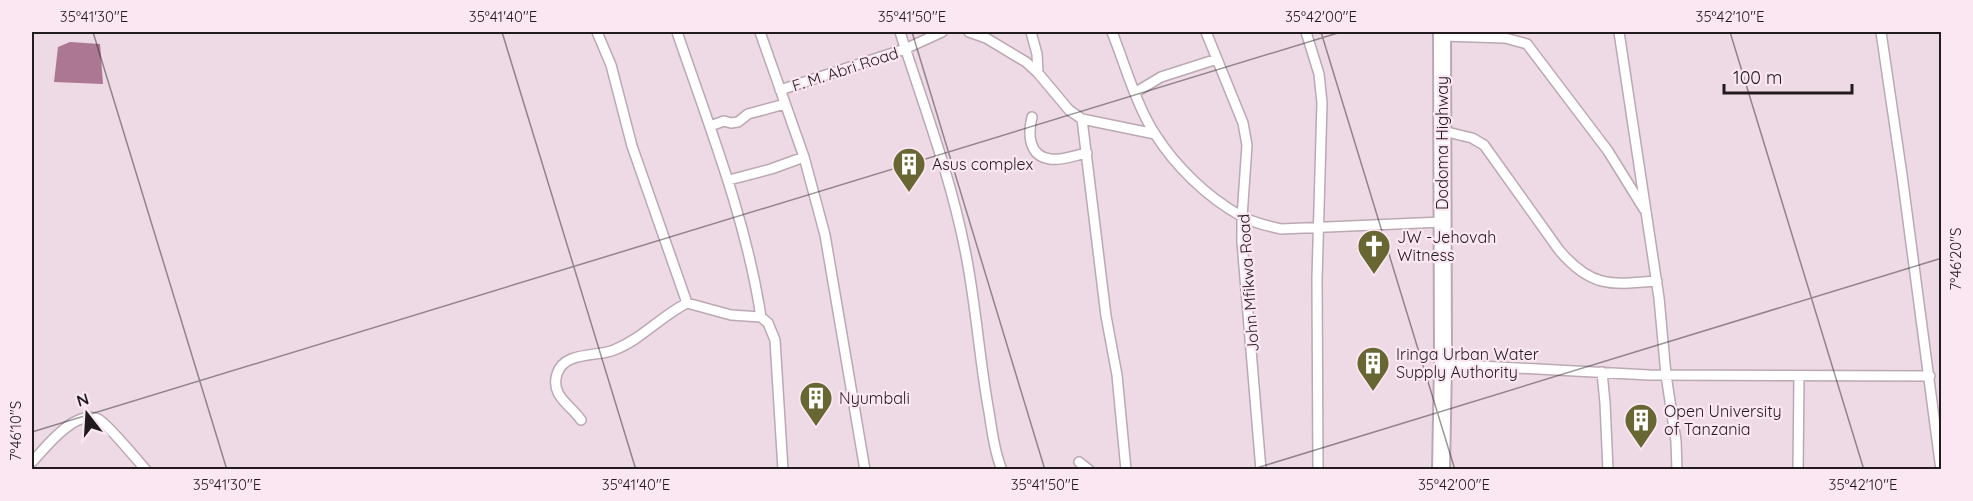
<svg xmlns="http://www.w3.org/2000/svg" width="1973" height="501" font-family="Quicksand,sans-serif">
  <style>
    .water { fill: #ab7793 }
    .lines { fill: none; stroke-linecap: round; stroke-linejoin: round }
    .street-casing { stroke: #bba8b2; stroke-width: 12 }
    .highway-casing { stroke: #bba8b2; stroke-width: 20 }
    .street { stroke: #fff; stroke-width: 9 }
    .highway { stroke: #fff; stroke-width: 16 }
    .ticks { fill: none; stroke: #221b1e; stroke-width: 1.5; stroke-opacity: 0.45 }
    .labels { text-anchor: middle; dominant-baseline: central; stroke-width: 4.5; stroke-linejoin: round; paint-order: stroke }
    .street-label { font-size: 16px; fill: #221b1e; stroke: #fbe7f2 }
    .poi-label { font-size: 16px; fill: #221b1e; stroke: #fbe7f2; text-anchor: start }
    .neatline { fill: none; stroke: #221b1e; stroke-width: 2 }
    .ticks-label { font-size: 15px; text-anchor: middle; fill: #221b1e }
  </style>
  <rect width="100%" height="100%" fill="#eedae4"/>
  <path class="water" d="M70,42L100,44L103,84L54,82L58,47Z"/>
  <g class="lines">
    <defs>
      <path id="street" d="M597,32L611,65L632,146L687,303
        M677,32C709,126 746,218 761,317L768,323L775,340L783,470
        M760,32L804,157L825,235L865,470
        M900,32C923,104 950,174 965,250C976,303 979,358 989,412C992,430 994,452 1002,470
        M969,32L986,38L1026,62L1038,73L1069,110L1082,119L1155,134
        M1031,32L1037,54L1038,73
        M1112,32C1124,62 1137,107 1155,134C1176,167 1207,197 1241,216C1253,223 1268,226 1281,229L1442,222
        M1206,32L1243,123L1247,145L1242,217V242L1261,470
        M1306,32L1319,74L1322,103L1317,279L1318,470
        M1619,32L1659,298L1666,375L1676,441L1677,470
        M1881,32L1902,175L1941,470
        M1442,36L1505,38L1527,44L1608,151L1644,209
        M780,90L905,49L942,32
        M1136,92L1161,77L1217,59
        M1032,117C1028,133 1028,156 1050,159C1061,161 1076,155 1087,153
        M1082,119L1106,316L1117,375L1126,470
        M710,126L724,121L731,123L738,122L748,114L785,104
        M1443,131L1472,138L1484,145L1559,250C1591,288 1611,285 1657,281
        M729,180L771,169L804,157
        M1443,364L1649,375L1930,376
        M1602,372L1605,403L1608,470
        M581,420C571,405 550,396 557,374C564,351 597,357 614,350C642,339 661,316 687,303L731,315L761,317
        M32,462C46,447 75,409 98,419C107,423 137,460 146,470
        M1079,462L1089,470
        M1798,470L1799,376"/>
      <path id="highway" d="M1441,470L1443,364L1442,32"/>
    </defs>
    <use href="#street" class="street-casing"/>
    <use href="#highway" class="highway-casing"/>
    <use href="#street" class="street"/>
    <use href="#highway" class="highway"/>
  </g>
  <path class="ticks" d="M93,32L227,470M502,32L636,470M912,32L1045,470M1321,32L1455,470M1730,32L1864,470M32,432L1341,32M1250,470L1942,258"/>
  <defs>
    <symbol id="building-pin" viewBox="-11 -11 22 30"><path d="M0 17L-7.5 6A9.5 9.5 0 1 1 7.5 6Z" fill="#686632" stroke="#fbe7f2"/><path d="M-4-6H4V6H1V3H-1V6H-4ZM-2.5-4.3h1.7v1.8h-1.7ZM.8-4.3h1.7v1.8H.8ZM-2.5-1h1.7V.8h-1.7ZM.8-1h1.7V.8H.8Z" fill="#fff"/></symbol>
    <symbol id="church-pin" viewBox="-11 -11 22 30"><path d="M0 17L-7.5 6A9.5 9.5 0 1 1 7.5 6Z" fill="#686632" stroke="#fbe7f2"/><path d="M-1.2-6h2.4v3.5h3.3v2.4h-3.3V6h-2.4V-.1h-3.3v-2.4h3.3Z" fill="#fff"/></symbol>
  </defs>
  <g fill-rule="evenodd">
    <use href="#building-pin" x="890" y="145" width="38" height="52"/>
    <use href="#church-pin" x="1355" y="227" width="38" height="52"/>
    <use href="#building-pin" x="1354" y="344" width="38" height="52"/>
    <use href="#building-pin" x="797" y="379" width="38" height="52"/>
    <use href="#building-pin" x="1622" y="401" width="38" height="52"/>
  </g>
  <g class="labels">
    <g class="street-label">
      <text transform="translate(845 69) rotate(-18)">F. M. Abri Road</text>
      <text transform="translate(1442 143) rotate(-90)">Dodoma Highway</text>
      <text transform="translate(1248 283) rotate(-94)">John Mfikwa Road</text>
    </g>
    <g class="poi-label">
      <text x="932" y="164">Asus complex</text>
      <text x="1397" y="237">JW -Jehovah<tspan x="1397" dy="18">Witness</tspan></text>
      <text x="1396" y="354">Iringa Urban Water<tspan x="1396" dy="18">Supply Authority</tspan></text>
      <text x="839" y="398">Nyumbali</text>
      <text x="1664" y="411">Open University<tspan x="1664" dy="18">of Tanzania</tspan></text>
    </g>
  </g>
  <rect width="1973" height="501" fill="none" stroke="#fbe7f2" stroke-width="66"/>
  <g transform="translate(87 414) rotate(343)" stroke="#fbe7f2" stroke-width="4.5" paint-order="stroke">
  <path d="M0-4.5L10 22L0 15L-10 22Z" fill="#221b1e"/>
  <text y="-9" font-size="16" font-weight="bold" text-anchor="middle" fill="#221b1e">N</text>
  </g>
  <path d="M1724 84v9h128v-9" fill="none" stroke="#221b1e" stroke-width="3"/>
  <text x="1733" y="84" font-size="18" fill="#221b1e" stroke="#fbe7f2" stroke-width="4.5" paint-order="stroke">100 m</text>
  <rect x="33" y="33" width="1907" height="435" class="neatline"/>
  <g class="ticks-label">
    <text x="94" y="22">35°41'30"E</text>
    <text x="503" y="22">35°41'40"E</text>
    <text x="912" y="22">35°41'50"E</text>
    <text x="1321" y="22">35°42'00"E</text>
    <text x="1730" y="22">35°42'10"E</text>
    <text transform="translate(1956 259) rotate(-90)" y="5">7°46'20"S</text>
    <text transform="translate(16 431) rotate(-90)" y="5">7°46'10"S</text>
    <text x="227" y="490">35°41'30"E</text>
    <text x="636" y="490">35°41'40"E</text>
    <text x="1045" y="490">35°41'50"E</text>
    <text x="1454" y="490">35°42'00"E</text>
    <text x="1863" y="490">35°42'10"E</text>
  </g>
</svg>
